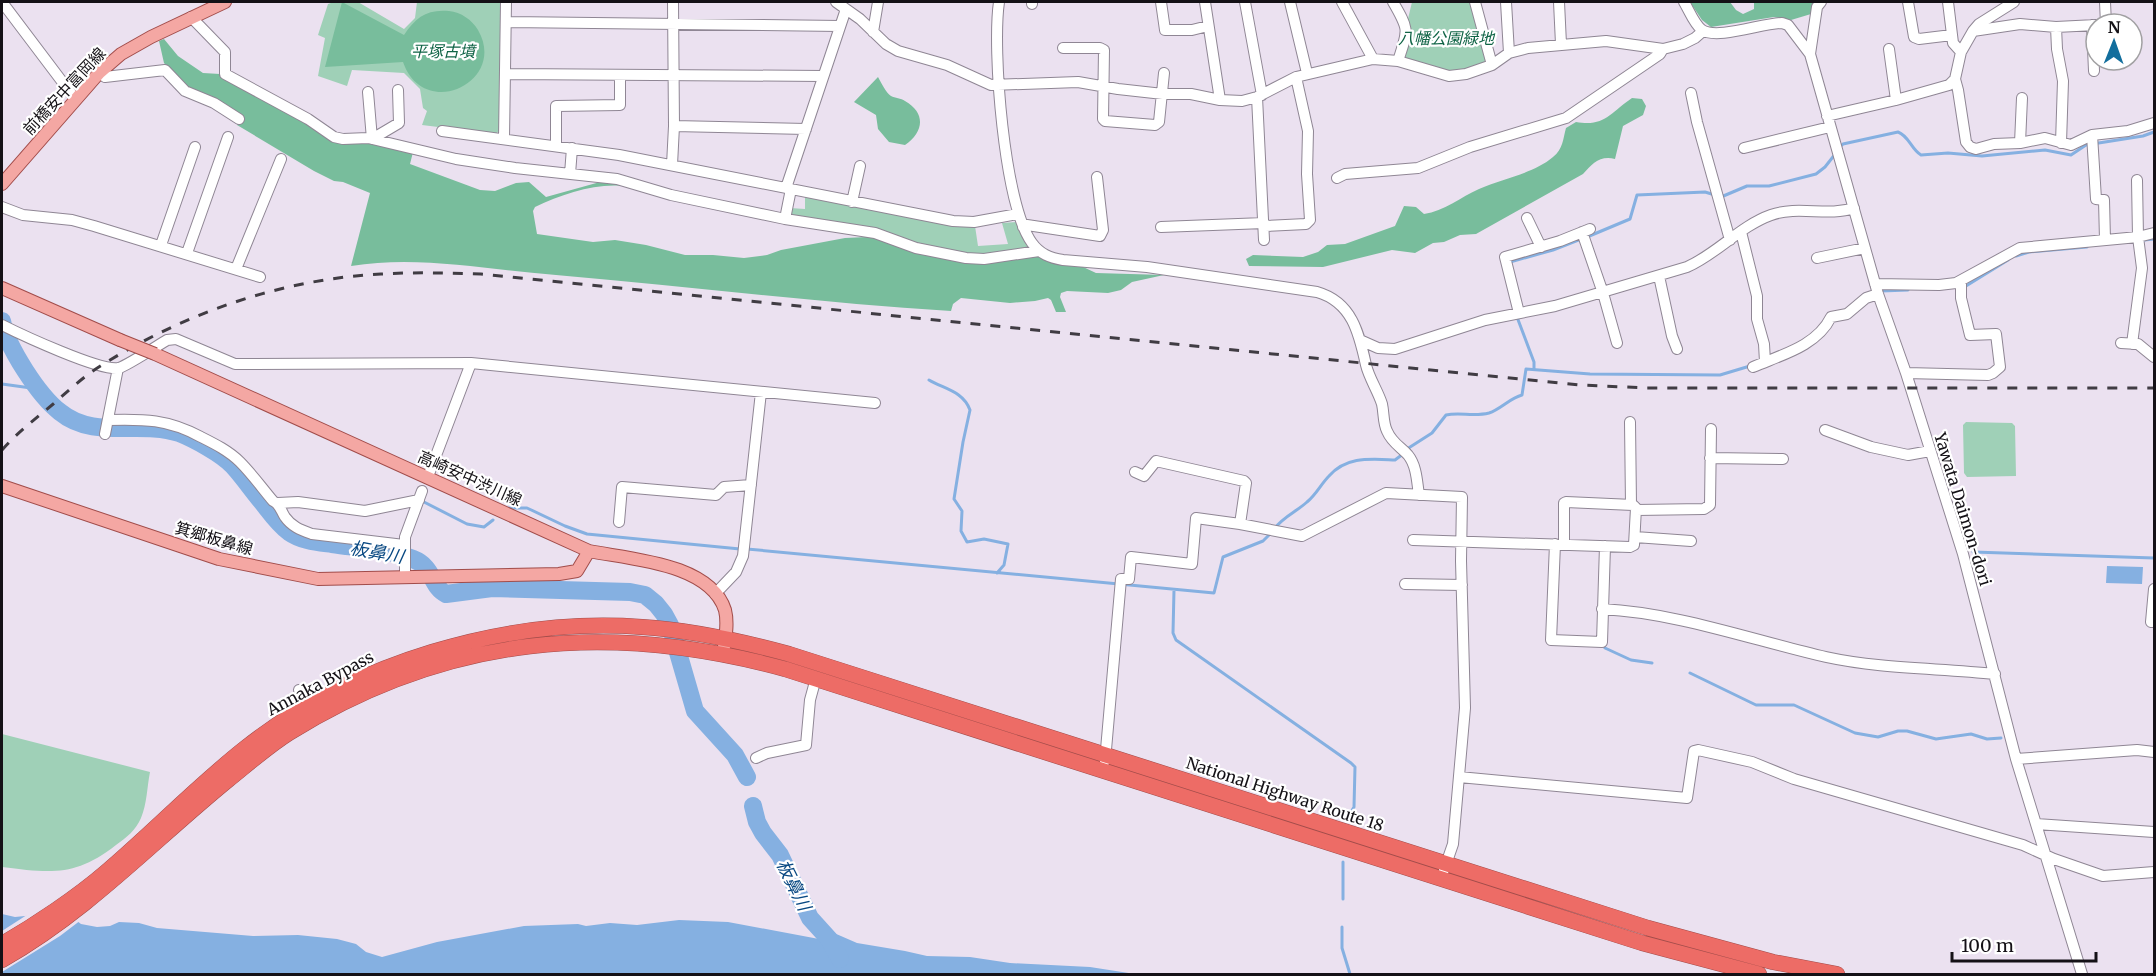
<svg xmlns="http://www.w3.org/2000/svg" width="2156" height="976" font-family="Merriweather,'Noto Sans JP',serif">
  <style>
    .green { fill: #9fd0b7 }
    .forest { fill: #78bd9c }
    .water { fill: #85b0e1 }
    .pier { fill: #ebe1f0 }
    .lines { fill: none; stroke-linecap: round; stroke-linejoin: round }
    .stream { stroke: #85b0e1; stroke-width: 3 }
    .river { stroke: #85b0e1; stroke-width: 18 }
    .minor-casing { stroke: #8f8694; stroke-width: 12 }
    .major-casing { stroke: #a14c4a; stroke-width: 14 }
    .highway-casing { stroke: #a14c4a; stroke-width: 16 }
    .minor { stroke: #fff; stroke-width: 10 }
    .major { stroke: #f4a7a3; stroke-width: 12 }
    .highway { stroke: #ed6c66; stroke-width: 15 }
    .rail { stroke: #403c43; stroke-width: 3; stroke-dasharray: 10 10; stroke-linecap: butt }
    .major-bridge-casing { stroke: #a14c4a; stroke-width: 14; stroke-linecap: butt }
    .major-bridge { stroke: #f4a7a3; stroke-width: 12 }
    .labels { text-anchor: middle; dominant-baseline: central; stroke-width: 4.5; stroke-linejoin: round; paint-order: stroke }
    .park-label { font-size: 16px; font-style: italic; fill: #106446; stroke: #fff }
    .street-label { font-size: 16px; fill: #141116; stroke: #fff }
    .water-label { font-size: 18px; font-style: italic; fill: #084882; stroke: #fff }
  </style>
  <rect width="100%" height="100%" fill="#ebe1f0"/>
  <path class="green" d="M334,2H358L404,29L415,18L417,2H503L501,130L495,134L422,125L427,111L423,108L420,89L404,73L352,70L347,86L318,76L325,38L318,35L328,4Z
    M1412,2H1475L1492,65L1466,74L1398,61Z
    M805,196L975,226L978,246L1008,244L1002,223L1017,222L1029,245L1028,249L983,257L792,218L789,214L790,208L805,209Z
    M1966,422L2012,423L2015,426L2016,476L1967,477L1964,473L1963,425Z
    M2,734L150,772C147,787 147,804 141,818C136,830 126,838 116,845C75,877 51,873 2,867Z"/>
  <path class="forest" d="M342,2L404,35C416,17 427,9 449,11C461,12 472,20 478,30C508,82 424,122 403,62L325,67Z
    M1690,2H1730L1736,10L1743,14L1754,9V2H1818L1811,14L1791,20L1774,17L1711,27L1702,20Z
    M164,39L178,56L203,73L220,74L332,139L368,141L413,152L410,164L480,190L495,191L516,183L529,182L546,197L600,182L611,181L624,186C595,183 562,194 535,207L533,211L537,234L593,242L615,240L646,245L685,255H713L744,258L767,255L781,250L845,238L867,237L895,241L964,261L1036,253L1081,266L1096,273L1164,275L1132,282L1121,290L1108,293L1067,291L1061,293L1060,297L1066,312H1056L1051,300L1048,298L1035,301L1010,303L961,298L953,304L951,311C819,303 687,286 556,275C487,270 420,255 351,266L370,193L343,182L334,181L314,171L237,125L241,119L186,88L164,63L159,41Z
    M878,77C881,82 886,93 891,96C895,98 901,98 905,101C926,113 924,132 905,145L889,142L878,129L876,115L854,102Z
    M1632,98L1642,99L1646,106L1643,115L1623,126L1615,159C1600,155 1592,164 1583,174L1476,234L1460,235L1444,242L1433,243L1415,253L1392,250L1323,267L1249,266L1246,259L1253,255L1303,257L1318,252L1327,245L1345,244L1395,226L1404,206L1416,207L1424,214C1444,211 1461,197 1479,189C1503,178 1533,174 1553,157C1563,149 1563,139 1566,128L1576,122C1605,127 1610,113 1632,98Z"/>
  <path class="water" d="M2107,566L2143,567L2142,584L2106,583Z
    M65,912L81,924L97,927L110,926L119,922L139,923L157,928L253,936L298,935L337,939L356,944L366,952L382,957L437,942L524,926L578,924L586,926L610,923L637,925L679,920L728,922L819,939L829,938L834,933L857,943L905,951L927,956L970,957L1010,963L1090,967L1135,974H2V914L15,917Z"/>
  <path class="pier" d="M66,909L81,920L60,936L2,972V931L33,911Z"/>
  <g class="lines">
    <path class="stream" d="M1840,147L1843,144L1898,132C1909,136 1911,149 1921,155L1948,153L1982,156L2045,150L2071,155L2086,145L2143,136L2154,132
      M1721,197L1747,186H1769L1816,174L1825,167L1836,153
      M1587,237L1630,219L1637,195L1705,192L1715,195
      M2144,240L2154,239
      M2016,256L2029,252L2087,247
      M1510,262L1553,250L1581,239
      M1966,286L2008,260
      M1881,291L1908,290
      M1517,317L1534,362V369
      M929,380C944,389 963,391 970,410L963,442L954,499L962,511L961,531L967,542L984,539L1008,544L1004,565L997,573
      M2,384L31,388L41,392
      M1407,449L1432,433L1446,415C1460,412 1474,417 1489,413C1501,409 1510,398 1522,395L1526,369L1590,374L1720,375L1750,366
      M424,502L467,524L484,527L493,520
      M508,508H527L565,526L587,534L740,549
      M1274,529C1284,516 1296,512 1307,502C1316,495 1321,484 1329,476C1347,456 1370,459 1395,460L1403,454
      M747,549L1214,593L1223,557L1263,541L1270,534
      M1973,552L2154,558
      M1174,590L1173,633L1176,640L1351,763L1355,767L1354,807L1347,819
      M1605,648L1631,660L1652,663
      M1690,673L1756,705H1794L1855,733L1878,737L1898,731H1907L1936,739L1971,734L1987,739L2001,738
      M1343,899V862
      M1342,927V948L1350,974"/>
    <path class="river" d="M2,321C7,347 39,396 60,412C94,440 139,420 179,433C194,439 222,454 233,466C243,477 252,490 262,502C270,512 278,524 289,532C302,541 317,542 332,544C359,548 387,549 413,559C434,567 431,587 446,594L492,588L630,592L645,595L656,604L664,614L670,625L695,711L735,755L747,777
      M753,806L757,822L763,833L780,855L810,918L829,939L840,959"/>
    <defs>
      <path id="minor" d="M2,2L76,100
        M836,2L860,19L886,44L898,51L947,65L991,85L1078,82L1118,89L1163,94H1191L1220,100L1242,101L1257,97L1296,77L1373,59L1398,61L1449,76L1466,74L1492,65L1509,53L1528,48L1606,41L1663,49L1683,44L1695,38L1703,31
        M999,2C992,49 1004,205 1032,243C1040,254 1050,258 1063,260L1147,267L1317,292C1352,302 1359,333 1366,365C1369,378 1378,391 1382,404C1384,413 1383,423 1387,431C1392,443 1401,447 1408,455C1417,466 1417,483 1419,495
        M1161,2L1165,30H1192L1208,26
        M1205,2L1220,100
        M1245,2L1262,95
        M1290,2L1307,73
        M1342,2L1373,59
        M1393,2C1410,31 1408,30 1398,61
        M1475,2L1492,65
        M1506,2L1509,53
        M1559,2L1561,44
        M1684,2C1689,10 1694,24 1702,30C1717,40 1763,23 1782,23L1788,25L1810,54L1878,294L1906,373L1963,554L2016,759L2082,974
        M1908,2L1914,37L1919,39L1952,35
        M1948,2L1953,43L1961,52
        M2105,2L2106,24
        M1032,4V2
        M191,17L225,52V74L308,119L334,137L343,139L368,138L456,159L515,168L617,179L671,195L785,219L875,233L916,248L966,258L984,259L1039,251
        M506,22L840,26
        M2092,25L2094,71
        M2056,27L2057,49L2063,81L2061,143
        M1973,31L2020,24L2056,27L2096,25
        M873,32L878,2
        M1063,48H1100L1104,50L1103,119L1105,121L1155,125L1159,122L1164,73
        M1889,49L1896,100
        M1810,54L1817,7L1821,2
        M99,73L105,77L165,70L185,91L214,103L239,119
        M505,74L823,76
        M1955,79L1958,90L1966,142L1970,147L1976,149L1994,144L2020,143L2045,138L2071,145L2092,135L2128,131L2154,123
        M368,92L372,139L399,123L398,90
        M1691,93L1697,122L1730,240
        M1257,97L1264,240
        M1827,116L1896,100L1949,85L1955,79L1961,52L1973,31L1979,24L2014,2
        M674,126L806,129
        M442,131L619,155L953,221L974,222L1018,214
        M2092,135L2096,199L2104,200L2105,240
        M504,138L506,2
        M2020,143L2022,98
        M556,145V106L620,105V75
        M1744,148L1830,127
        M672,165L674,126L673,2
        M570,174L572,148
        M1337,178L1345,174L1418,168L1470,147L1566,118L1660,54L1663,49
        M786,188L846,9
        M852,202L860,166
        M2,207L23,215L72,220L94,226L260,277
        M1527,218L1541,247
        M785,219L791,189
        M1265,226L1306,224L1310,220L1307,174L1308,131L1296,77
        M1023,227L1027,225L1100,236L1103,230L1097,177
        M1161,227L1264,223
        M1582,232L1603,293L1617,343
        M1741,232L1757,296V319L1764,344L1765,362
        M161,245L195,147
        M187,253L228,137
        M1817,258L1865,248
        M236,269L281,159
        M1659,276L1672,336L1677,349
        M1875,284L1939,285L1956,283L2020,248L2138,237L2154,233
        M1519,313L1505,257L1560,241L1590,229
        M2,325C20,334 101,372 119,368C128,365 157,346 167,340L176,339L235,364L471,363L875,403
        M1360,340L1378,348L1395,349L1485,320L1555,306L1687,267C1717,254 1740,226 1771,215C1799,205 1827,217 1854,208
        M2121,343L2138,344L2154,357
        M2132,344L2142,268L2138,237L2137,180
        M1753,367C1781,355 1817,346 1831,317L1847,314L1866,298L1878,294
        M1906,373L1988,375L1993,373L2000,367L1996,334L1970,335L1961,298V282
        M108,420C144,419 168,419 201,437C215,444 229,451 240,462C252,474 262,488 273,501C280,504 281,511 285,517C292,527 301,530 312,534L404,545
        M1630,422L1631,505
        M1825,430L1871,447L1908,455L1930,451
        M105,434L118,368
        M1710,458L1783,459
        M1135,472L1144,476L1156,461L1244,481L1246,483L1240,524
        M429,474L471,363
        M278,503L298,502L365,511L419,500
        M1636,510L1704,509L1710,505L1711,429
        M619,522L622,487L716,495L724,487L751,485
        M1635,537L1691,541
        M1413,540L1630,547L1634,545L1636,508L1633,505L1566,502L1564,503V544
        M1555,544L1551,640L1602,642L1605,546
        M405,578V537L422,491
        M1405,584L1462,585
        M2154,589L2151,622H2154
        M715,594L736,572L743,556L761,392
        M1602,609C1678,613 1752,640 1826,657C1881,669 1938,668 1995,674
        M299,690L303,695
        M756,758L767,753L806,745L810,700L816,678
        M2016,759L2137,750L2154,752
        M1105,761L1121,579H1129L1131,557L1192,564L1196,518L1240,524L1302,536L1386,493L1462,497L1461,561L1465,708L1453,844L1444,870
        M1459,777L1687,798L1694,751L1698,750L1752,762L1794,779L2023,845L2054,859L2103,876L2154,872
        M2036,824L2154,832"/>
      <path id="major" d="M2,184L99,73L121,54L151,37L225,2
        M2,288L120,340
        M155,354L589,551C629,559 710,563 725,610C728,622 726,635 724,647
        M2,486L219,559L318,579L559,574L577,571L589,551"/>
      <path id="highway" d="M2,944C35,925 77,897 106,872C153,832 196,787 244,749C352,663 505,617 642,627C692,630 741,641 789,654L1648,928L1773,962L1837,974
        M2,960C88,911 152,842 228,780C248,764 267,747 289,733C447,635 608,621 785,669L1642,943L1759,974"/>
    </defs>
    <use href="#minor" class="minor-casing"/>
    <use href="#major" class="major-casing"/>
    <use href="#highway" class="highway-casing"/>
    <use href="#minor" class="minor"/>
    <use href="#major" class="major"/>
    <use href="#highway" class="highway"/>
    <path class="rail" d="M2,450C16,434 35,419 52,405C68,391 84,376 102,365C185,313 282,279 381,274C414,272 447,273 481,274L1580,385L1647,388H2154"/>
    <defs>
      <path id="major-bridge" d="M120,340L155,354"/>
    </defs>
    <use href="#major-bridge" class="major-bridge-casing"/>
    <use href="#major-bridge" class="major-bridge"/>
  </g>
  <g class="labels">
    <g class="park-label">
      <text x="1446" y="38">八幡公園緑地</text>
      <text x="443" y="51">平塚古墳</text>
    </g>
    <g class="street-label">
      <text transform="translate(64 91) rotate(-47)">前橋安中富岡線</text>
      <text transform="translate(470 478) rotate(24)">高崎安中渋川線</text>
      <text transform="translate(1963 509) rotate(73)">Yawata Daimon-dori</text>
      <text transform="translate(214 538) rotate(16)">箕郷板鼻線</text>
      <text transform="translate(320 683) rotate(-28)">Annaka Bypass</text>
      <text transform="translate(1285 794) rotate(18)">National Highway Route 18</text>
    </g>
    <g class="water-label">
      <text transform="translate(377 552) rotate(10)">板鼻川</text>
      <text transform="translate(794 885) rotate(64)">板鼻川</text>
    </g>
  </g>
  <rect width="2156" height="976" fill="none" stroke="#141116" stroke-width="6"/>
  <g transform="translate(2114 42) rotate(1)"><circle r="28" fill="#ffffff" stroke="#a1a0a2" stroke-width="1.5"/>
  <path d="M0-4.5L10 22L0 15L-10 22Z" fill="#126e9d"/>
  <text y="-9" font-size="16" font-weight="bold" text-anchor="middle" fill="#141116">N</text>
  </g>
  <path d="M1952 952v9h144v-9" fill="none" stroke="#141116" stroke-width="3"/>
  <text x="1961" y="952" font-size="18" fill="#141116" stroke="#ffffff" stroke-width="4.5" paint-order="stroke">100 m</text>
</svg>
